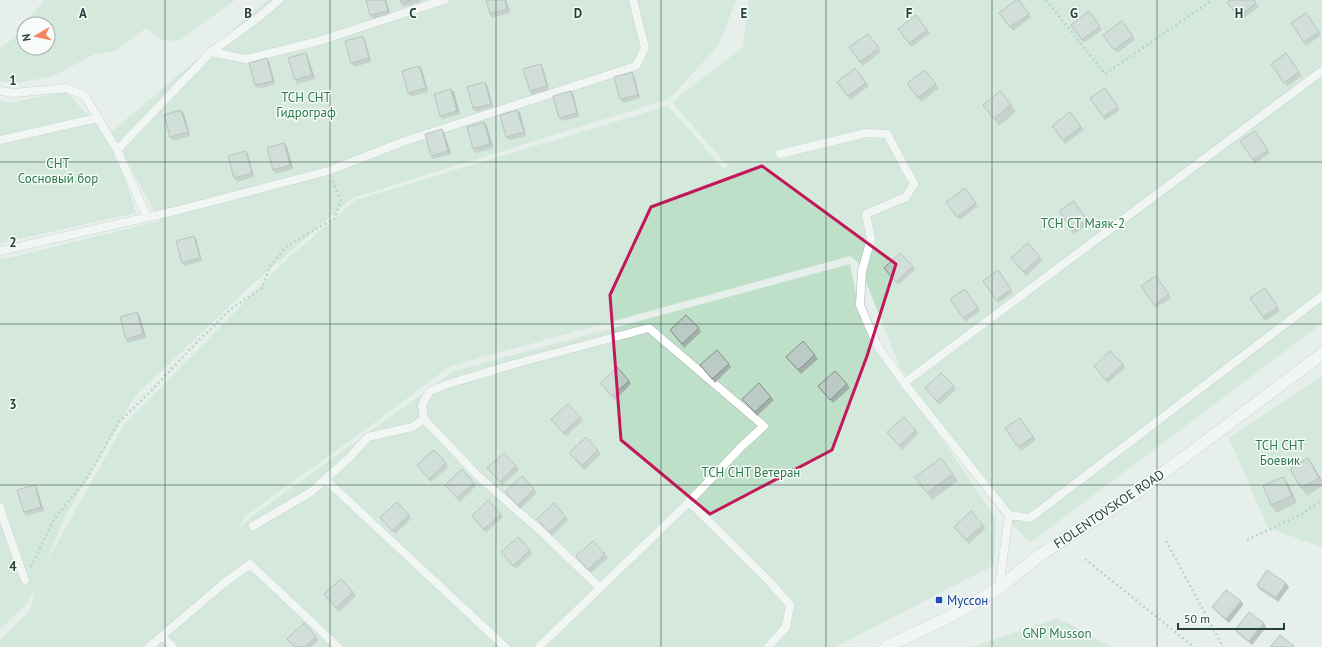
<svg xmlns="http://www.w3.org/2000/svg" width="1322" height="647" font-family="'PT Sans',sans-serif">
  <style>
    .green { fill: #bfe0c8 }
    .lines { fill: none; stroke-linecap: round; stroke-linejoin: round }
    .service-casing { stroke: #a8b8b2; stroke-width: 9 }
    .secondary-casing { stroke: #a4bbb3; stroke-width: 13 }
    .path { stroke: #86b3a5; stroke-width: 2.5; stroke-dasharray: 2 3; stroke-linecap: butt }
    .service { stroke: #fff; stroke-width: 8 }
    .secondary { stroke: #fff; stroke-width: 12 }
    .wall { fill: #a1aea9 }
    .shaded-wall { fill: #838d89 }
    .building { fill: #bbcac4; stroke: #838d89 }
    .marked { fill: none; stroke: #c2185b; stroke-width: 3; stroke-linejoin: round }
    .grid { fill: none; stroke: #24423a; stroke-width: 1; stroke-opacity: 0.55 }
    .transit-dot { fill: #1a4fb4; stroke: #f7fbf9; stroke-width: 1.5 }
    .labels { text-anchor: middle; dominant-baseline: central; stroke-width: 3; stroke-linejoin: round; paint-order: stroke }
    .park-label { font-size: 13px; fill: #2d7a4b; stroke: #f7fbf9 }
    .street-label { font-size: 13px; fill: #24423a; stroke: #f7fbf9 }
    .transit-label { font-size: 13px; fill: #164399; stroke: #f7fbf9; text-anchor: start }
    .grid-label { font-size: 13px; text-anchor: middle; font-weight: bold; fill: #24423a; stroke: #f7fbf9; stroke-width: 3; stroke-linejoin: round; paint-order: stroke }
  </style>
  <rect width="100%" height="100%" fill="#e6efeb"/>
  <path class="green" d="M44,0H235L179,41L161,40L146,28L115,51L95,54L53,76L17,83L0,81V48L14,38L24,26V48H48V24H25Z
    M268,0H736L718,46L669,99L352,198L254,283L135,396L66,515L43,568L123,426L287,259L356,200L668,106L723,168L730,167L724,162L672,102L743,47L749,0H1322V323L1030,543L1001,513L901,369L858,262L850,256L450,366L377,421L244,517L239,529L251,517L454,371L850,264L862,323L996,518L994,565L835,647H0V640L30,611L36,585L27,604L0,629V260L160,221L111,132Z
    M65,91L97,125L117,154L136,213L0,243V101L12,103Z
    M1322,376V547L1268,528L1229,438Z
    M1058,618L1112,647H972Z"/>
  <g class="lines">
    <defs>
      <path id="service" d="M211,52L259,17L279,0
        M0,91L14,93L67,88L85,96L117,150L147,217
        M0,140L97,118
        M117,150L211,52L246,59L319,41L444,0
        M780,154L866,133L887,134L914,184L906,197L866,214L871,239L862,271L860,305L877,345L904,383L1009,515L999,588
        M0,251L179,210L328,171L405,141L636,66L645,48L633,0
        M904,383L1322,71
        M424,419L478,476L543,533L600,588
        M325,479L505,647
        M689,502L769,581L790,605L786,627L768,647
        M0,507L2,515L25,580
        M1009,515L1030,518L1322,296
        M253,526L311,492L349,458L368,437L412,427L424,419L422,405L430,391L448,384L514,364L649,328L764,426L741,447L689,502L539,647
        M162,636L173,647
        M149,647L223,584L250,564L338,647"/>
      <path id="secondary" d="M886,647L949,617L999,588L1040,555L1136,493L1322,354"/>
    </defs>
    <use href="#service" class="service-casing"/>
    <use href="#secondary" class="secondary-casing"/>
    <path class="path" d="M1046,0L1105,74L1212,0
      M1247,540L1302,514L1322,500
      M1166,541L1223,647
      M1085,559L1194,647
      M31,567L53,521L88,477L119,422L151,391L197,342L231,309L262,288L270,266L288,245L334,219L341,200L332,179"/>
    <use href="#service" class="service"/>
    <use href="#secondary" class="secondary"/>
  </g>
  <path class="wall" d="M366,0H386L390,14L373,19L370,15Z
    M400,0H420L421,2L403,7L401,3Z
    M506,0L510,13L492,18L490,14Z
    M1019,0L1031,17L1013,31L999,13Z
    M1254,0L1259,7L1241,20L1227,2Z
    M1089,11L1102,30L1084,43L1071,25Z
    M1306,13L1321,35L1306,46L1291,23Z
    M916,15L930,33L911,47L898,29Z
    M1122,21L1135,40L1117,53L1104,35Z
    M868,34L881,52L863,66L849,47Z
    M365,40L371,62L354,67L351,63Z
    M306,53L308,57L315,79L297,84L295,80Z
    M1286,53L1302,76L1287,86L1271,64Z
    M267,58L269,62L275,84L258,89L255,85Z
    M419,66L422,70L428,92L410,97L408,93Z
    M543,68L549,90L532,95L530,91Z
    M855,68L869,86L850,100L837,82Z
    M925,70L939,88L921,102L907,83Z
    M634,76L640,98L623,103L620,99Z
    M485,82L487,85L493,107L476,112L473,108Z
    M1105,88L1120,110L1105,120L1090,98Z
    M451,89L454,92L460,114L442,119L440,116Z
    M573,94L579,117L562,121L559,118Z
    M1011,104L1016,112L999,126L983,105Z
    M1070,112L1084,130L1065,144L1052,126Z
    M520,113L526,136L509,140L506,137Z
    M184,114L190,136L173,141L170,137Z
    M484,122L487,126L493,148L475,153L473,149Z
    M442,129L444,132L451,154L433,159L431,156Z
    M1255,131L1270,153L1255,164L1240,141Z
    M284,143L287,147L293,169L275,174L273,170Z
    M248,155L254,177L237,182L234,178Z
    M965,188L978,206L960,220L946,202Z
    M1074,201L1089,224L1074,234L1059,211Z
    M196,239L202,261L185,266L182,263Z
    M1040,257L1043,260L1026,276L1011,258Z
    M913,266L915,270L898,285L884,268Z
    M998,270L1013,293L998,303L983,281Z
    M1156,276L1171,298L1156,308L1141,286Z
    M1265,288L1280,311L1265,321L1250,298Z
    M965,289L980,311L965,322L950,299Z
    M140,316L146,338L128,343L126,339Z
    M699,328L701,332L684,348L670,330Z
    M815,355L818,359L801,374L786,357Z
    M729,364L731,367L715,383L700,365Z
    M1123,364L1125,368L1108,383L1094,366Z
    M629,381L631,384L615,400L600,383Z
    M847,384L850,388L833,403L818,386Z
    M954,386L956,390L939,405L925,388Z
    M771,397L774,400L757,416L742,399Z
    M580,417L583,421L566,436L551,419Z
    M1020,418L1036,440L1021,451L1005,428Z
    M916,430L918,434L902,450L887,432Z
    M598,450L601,454L584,470L569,453Z
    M446,463L448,467L431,482L417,465Z
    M1313,465L1322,481V486L1307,496L1301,488Z
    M516,466L519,470L502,485L487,468Z
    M953,474L958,481L932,500L915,477Z
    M1283,477L1288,484L1297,503L1276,513L1271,505Z
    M474,483L476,486L460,502L445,485Z
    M37,489L44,511L26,516L24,512Z
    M534,489L537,493L520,509L505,492Z
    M501,514L503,517L486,533L472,516Z
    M409,515L411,519L395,534L380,517Z
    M566,517L568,520L552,536L537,519Z
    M983,525L986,528L969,544L954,527Z
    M530,550L532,554L516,569L501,552Z
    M605,554L608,558L591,573L576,556Z
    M1257,585L1289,587L1278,602L1259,589Z
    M353,592L356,596L339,612L324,594Z
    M1241,601L1243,605L1229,623L1215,611L1212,607Z
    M1264,623L1266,627L1252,645L1238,634L1235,630Z
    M316,637L319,640L311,647H294L287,639Z"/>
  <path class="shaded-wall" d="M385,0H386L390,14L388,11Z
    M505,0H506L510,13L507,9Z
    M363,36L365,40L371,62L369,58Z
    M306,53L308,57L315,79L312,75Z
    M267,58L269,62L275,84L273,81Z
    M541,64L543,68L549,90L547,86Z
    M419,66L422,70L428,92L426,88Z
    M632,72L634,76L640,98L638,95Z
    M485,82L487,85L493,107L491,104Z
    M451,89L454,92L460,114L457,111Z
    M571,91L573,94L579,117L577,113Z
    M181,110L184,114L190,136L188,132Z
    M517,110L520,113L526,136L524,132Z
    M484,122L487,126L493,148L490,144Z
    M442,129L444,132L451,154L448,151Z
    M284,143L287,147L293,169L290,165Z
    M246,151L248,155L254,177L252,173Z
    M194,236L196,239L202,261L200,258Z
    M137,312L140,316L146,338L143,334Z
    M1308,458L1313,465L1322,481L1319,478Z
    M1283,477L1288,484L1297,503L1292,496Z
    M35,485L37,489L44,511L41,507Z
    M1286,583L1289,587L1278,602L1276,598Z
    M1241,601L1243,605L1229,623L1226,619Z
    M1264,623L1266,627L1252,645L1249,641Z"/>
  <path class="building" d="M366,0H385L388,11L370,15Z
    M400,0H411L401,3Z
    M486,0H505L507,9L490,14Z
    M1016,0H1019L1029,14L1010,27L999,13Z
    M1230,0H1254L1256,3L1238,17L1227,2Z
    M1089,11L1100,26L1082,40L1071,25Z
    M1306,13L1319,32L1304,42L1291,23Z
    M916,15L927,30L909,43L898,29Z
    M1122,21L1133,36L1114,50L1103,35Z
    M868,34L879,48L860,62L849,47Z
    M363,36L369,58L351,63L345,41Z
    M306,53L312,75L295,80L288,58Z
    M1286,53L1299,72L1284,83L1271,64Z
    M267,58L273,81L255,85L249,63Z
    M541,64L547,86L530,91L523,69Z
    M419,66L426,88L408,93L402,71Z
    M855,68L866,83L848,96L837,82Z
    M925,70L936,84L918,98L907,83Z
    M632,72L638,95L620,99L614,77Z
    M485,82L491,104L473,108L467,87Z
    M1105,88L1118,107L1103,117L1090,98Z
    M451,89L457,111L440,116L434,94Z
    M571,91L577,113L559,118L553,96Z
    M1000,91L1011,104L994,119L983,105Z
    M181,110L188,132L170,137L164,115Z
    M517,110L524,132L506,137L500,115Z
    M1070,112L1081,127L1063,140L1052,126Z
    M484,122L490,144L473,149L467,127Z
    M442,129L448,151L431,156L425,134Z
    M1255,131L1268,150L1253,160L1240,141Z
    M284,143L290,165L273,170L267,148Z
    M246,151L252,173L234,178L228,156Z
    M965,188L976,203L957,217L946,202Z
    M1074,201L1087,220L1072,230L1059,211Z
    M194,236L200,258L182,263L176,241Z
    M1028,243L1040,257L1024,272L1011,258Z
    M900,253L913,266L896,282L884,268Z
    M998,270L1011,289L996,300L983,281Z
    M1156,276L1169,294L1154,305L1141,286Z
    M1265,288L1278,307L1263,317L1250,298Z
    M965,289L978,308L963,318L950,299Z
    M137,312L143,334L126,339L120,317Z
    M686,315L699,328L682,344L670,330Z
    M803,341L815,355L798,370L786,357Z
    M717,350L729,364L712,379L700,365Z
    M1110,351L1123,364L1106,380L1094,366Z
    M617,367L629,381L612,396L600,383Z
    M835,371L847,384L830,400L818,386Z
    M941,373L954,386L937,401L925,388Z
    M759,383L771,397L755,412L742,399Z
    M568,404L580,417L563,433L551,419Z
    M904,417L916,430L899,446L887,432Z
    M1020,418L1033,437L1018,447L1005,428Z
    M586,437L598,450L582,466L569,453Z
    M434,450L446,463L429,479L417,465Z
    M504,453L516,466L500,482L487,468Z
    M941,458L953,474L927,493L915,477Z
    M1308,458L1319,478L1301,488L1290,469Z
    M462,469L474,483L457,498L445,485Z
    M522,476L534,489L518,505L505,492Z
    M1283,477L1292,496L1271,505L1263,486Z
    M35,485L41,507L24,512L17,490Z
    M488,500L501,514L484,529L472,516Z
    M397,502L409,515L392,531L380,517Z
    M554,503L566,517L549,532L537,519Z
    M971,511L983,525L966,540L954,527Z
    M518,537L530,550L513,566L501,552Z
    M593,541L605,554L588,570L576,556Z
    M1267,570L1286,583L1276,598L1257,585Z
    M341,579L353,592L336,608L324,594Z
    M1226,590L1241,601L1226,619L1212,607Z
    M1249,612L1264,623L1249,641L1235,630Z
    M304,623L316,637L305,647H295L287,639Z
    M1280,635L1294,646L1293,647H1270Z"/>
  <path d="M0 0H1322V647H0ZM762,166L896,264L867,356L832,450L710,514L621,440L610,295L651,207Z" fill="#e6efeb" fill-opacity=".55" fill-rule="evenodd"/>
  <path class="marked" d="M762,166L896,264L867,356L832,450L710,514L621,440L610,295L651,207Z"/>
  <path class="grid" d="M165,0V647M330,0V647M496,0V647M661,0V647M826,0V647M992,0V647M1157,0V647M0,162H1322M0,324H1322M0,485H1322"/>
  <rect class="transit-dot" x="935" y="596" width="8" height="8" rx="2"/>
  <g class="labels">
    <g class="park-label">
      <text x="306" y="97">ТСН СНТ<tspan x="306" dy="15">Гидрограф</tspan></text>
      <text x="58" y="163">СНТ<tspan x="58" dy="15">Сосновый бор</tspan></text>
      <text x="1083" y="223">ТСН СТ Маяк-2</text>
      <text x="1280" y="445">ТСН СНТ<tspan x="1280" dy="15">Боевик</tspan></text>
      <text x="751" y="472">ТСН СНТ Ветеран</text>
      <text x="1057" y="633">GNP Musson</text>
    </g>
    <g class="street-label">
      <text transform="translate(1109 509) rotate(-34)">FIOLENTOVSKOE ROAD</text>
    </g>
    <g class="transit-label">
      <text x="947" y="600">Муссон</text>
    </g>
  </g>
  <g class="grid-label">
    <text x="83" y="18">A</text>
    <text x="248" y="18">B</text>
    <text x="413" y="18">C</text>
    <text x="578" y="18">D</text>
    <text x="744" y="18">E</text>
    <text x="909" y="18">F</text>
    <text x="1074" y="18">G</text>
    <text x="1239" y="18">H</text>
    <text x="13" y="85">1</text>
    <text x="13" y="247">2</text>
    <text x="13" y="409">3</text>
    <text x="13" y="571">4</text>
  </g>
  <g transform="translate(36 36) rotate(261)"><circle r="19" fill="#f7fbf9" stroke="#a3b1ad"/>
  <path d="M0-3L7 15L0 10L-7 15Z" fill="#f4845f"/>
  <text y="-6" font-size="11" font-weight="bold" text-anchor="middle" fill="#24423a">N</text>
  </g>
  <path d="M1178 623v6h106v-6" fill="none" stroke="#24423a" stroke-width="2"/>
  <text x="1184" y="623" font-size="12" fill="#24423a" stroke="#f7fbf9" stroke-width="3" paint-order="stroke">50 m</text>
</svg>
